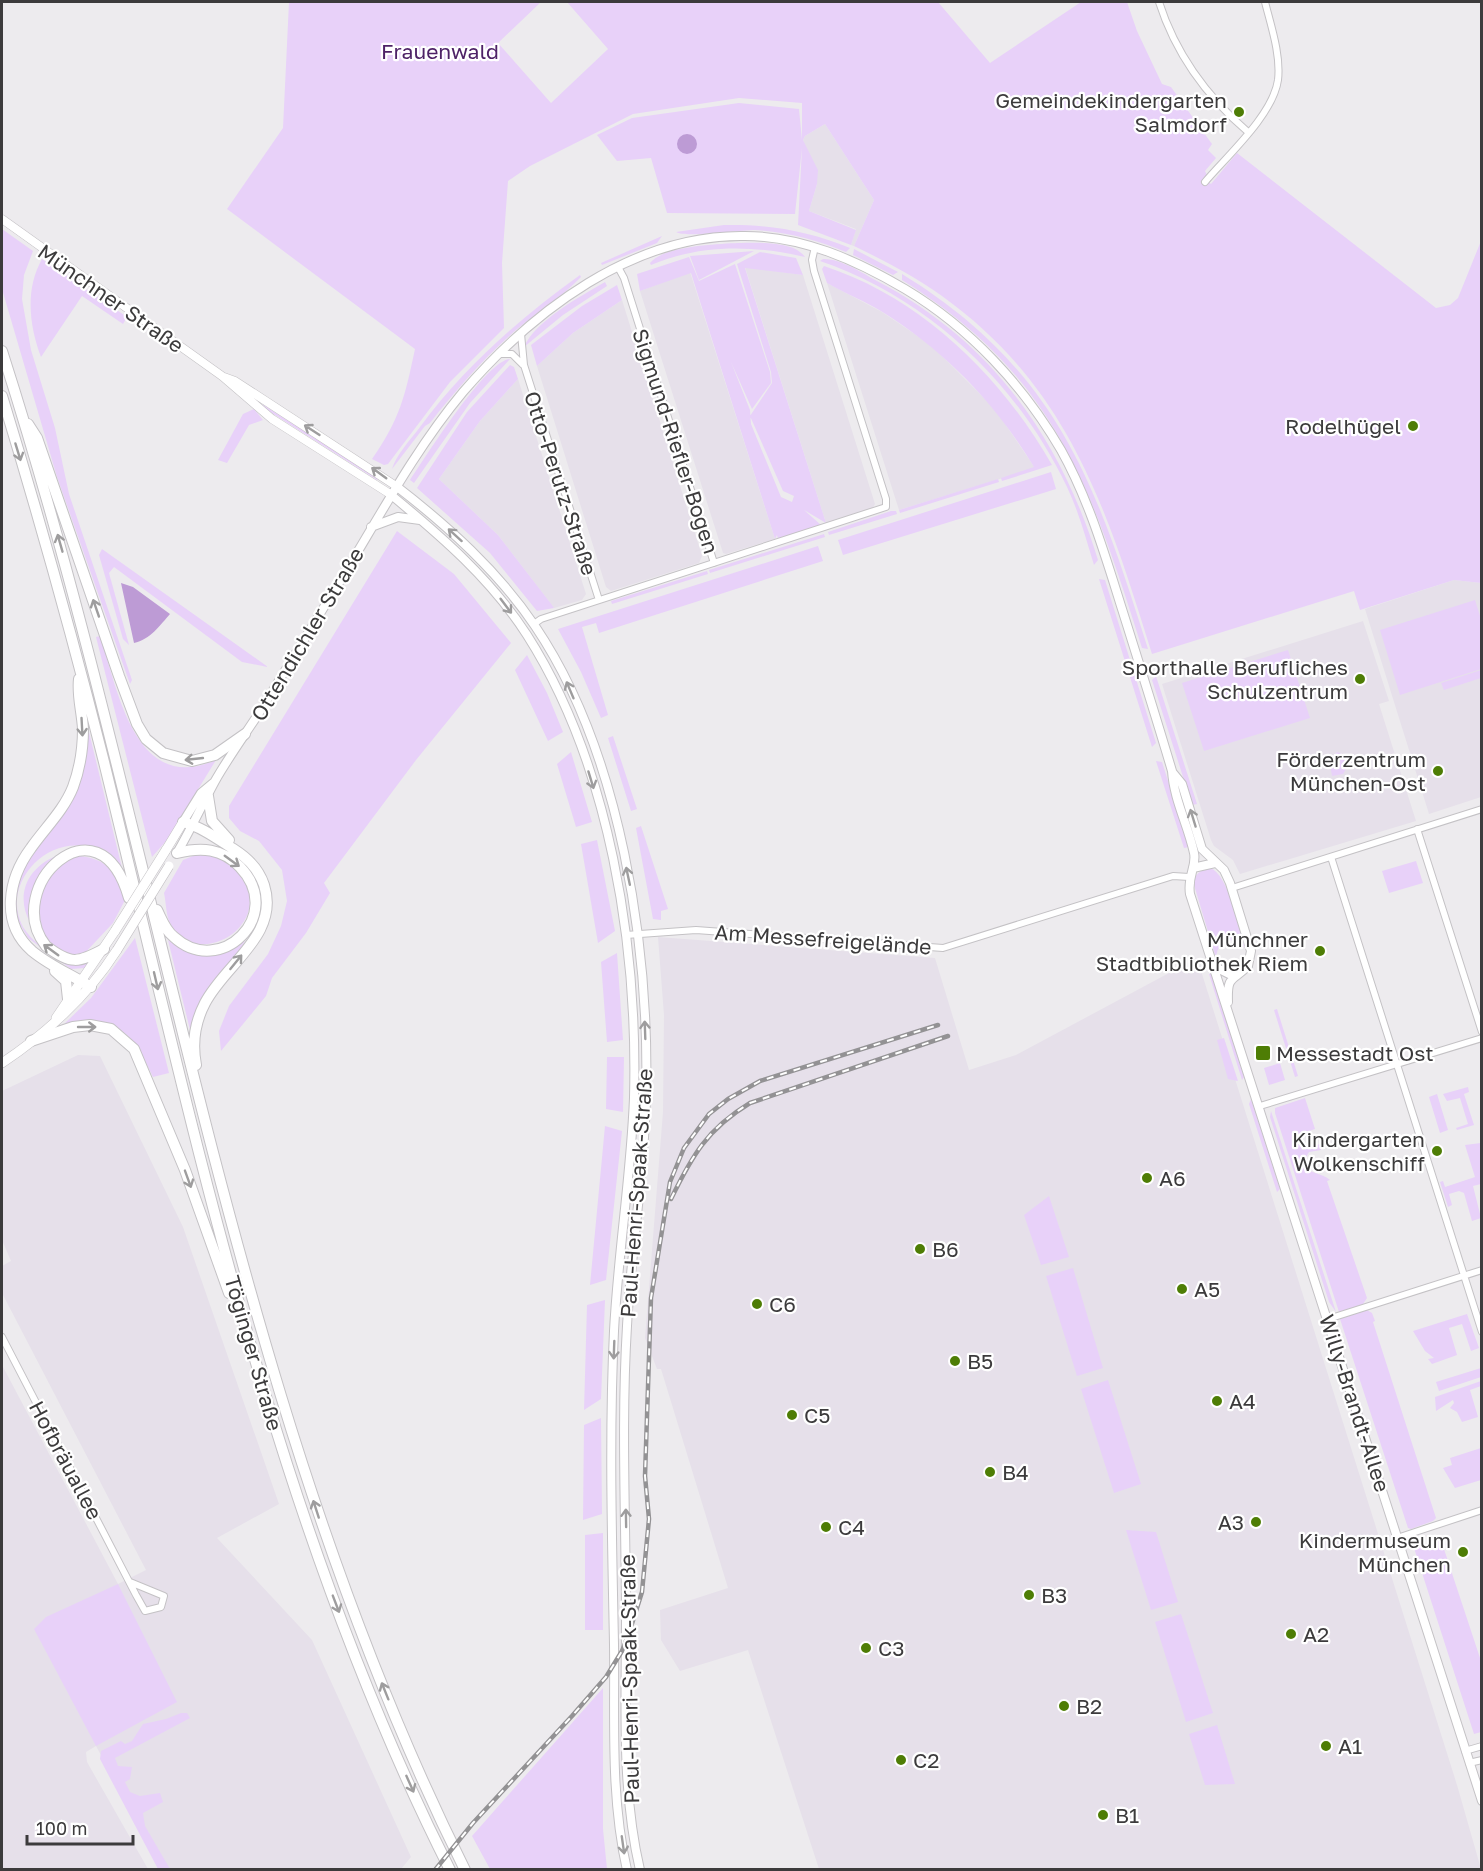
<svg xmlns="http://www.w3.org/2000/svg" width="1483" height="1871" font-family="'Golos Text',sans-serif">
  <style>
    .built { fill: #e6e0ea }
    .green { fill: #e8d1f9 }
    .water { fill: #bd9bd5 }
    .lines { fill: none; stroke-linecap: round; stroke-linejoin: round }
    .minor-casing { stroke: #c4c2c5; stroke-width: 8 }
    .tertiary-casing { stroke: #c4c2c5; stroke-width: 9 }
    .secondary-casing { stroke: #c4c2c5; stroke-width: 10 }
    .primary-casing { stroke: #c4c2c5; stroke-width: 10 }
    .motorway-casing { stroke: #c4c2c5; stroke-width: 12 }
    .minor { stroke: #fff; stroke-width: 6 }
    .tertiary { stroke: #fff; stroke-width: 8 }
    .secondary { stroke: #fff; stroke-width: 8 }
    .primary { stroke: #fff; stroke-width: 9 }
    .motorway { stroke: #fff; stroke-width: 10 }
    .rail-casing { stroke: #939294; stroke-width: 4.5 }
    .rail { stroke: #fff; stroke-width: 2; stroke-dasharray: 7; stroke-linecap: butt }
    .primary-bridge-casing { stroke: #c4c2c5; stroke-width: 10; stroke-linecap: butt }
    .primary-bridge { stroke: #fff; stroke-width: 9 }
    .oneway { stroke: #9e9d9e }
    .poi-dot { fill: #4e7d05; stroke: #fff; stroke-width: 2 }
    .labels { text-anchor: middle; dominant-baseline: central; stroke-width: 4.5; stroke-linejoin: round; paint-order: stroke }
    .park-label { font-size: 21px; fill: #4e2267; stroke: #fff }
    .poi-label { font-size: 21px; fill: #3c3b3c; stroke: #fff; text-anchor: start }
    .street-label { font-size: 21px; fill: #3c3b3c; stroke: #fff }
  </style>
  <rect width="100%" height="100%" fill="#edebee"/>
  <path class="built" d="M825,124L874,200L854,246L851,245L856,229L809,211L817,184L803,140L805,136Z
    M745,267L803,275L875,504L872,509L826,523Z
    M690,272L775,539L726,554L723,553L640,291Z
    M827,283L882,312L931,345L995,409L1035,468L899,510Z
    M622,300L702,556L699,563L611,591L606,587L537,366L573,333Z
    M518,379L586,594L582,600L554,608L498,535L439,479L480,421Z
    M1454,580L1481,583V797L1429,814L1365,609Z
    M1363,621L1389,701L1379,704L1416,821L1240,874L1233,860L1214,846L1211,840L1162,684Z
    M658,937L935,958L969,1070L1016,1055L1197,958L1457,1785L1481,1869H819L748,1650L680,1671L661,1640L660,1610L728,1588L661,1369H657L645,1338L663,1112L664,1015Z
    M78,1055L100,1056L183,1227L279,1504L217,1538L312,1640L411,1857L401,1869H164L96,1746L86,1752L87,1762L148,1869H2V1365L118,1584L146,1570L2,1293V1266L11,1261L2,1240V1091Z"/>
  <path class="green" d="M289,2H541L498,43L551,103L608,49L567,2H938L990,63L1081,2H1127L1137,31L1162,84L1171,87L1212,144L1208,150L1216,158L1205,171L1207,175L1204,178L1211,184L1237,153L1436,308L1450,305L1458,298L1481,241V583L1454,580L1360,610L1354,591L1152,654C1107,510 1070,388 942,296C914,276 885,261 854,246L874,200L825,124L805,136L803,140L818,170L817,184L809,211L856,230L851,245L798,225L802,148L795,214L667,213L651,158L617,161L597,135L632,118L739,103L799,109L802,140V103L739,98L633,114L530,166L508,181L502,263L504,328L450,382L388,464L384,465L372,459C400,419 405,396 415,349L227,209L283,128Z
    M724,225C769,224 809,231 850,248L846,252C817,240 787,232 755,230C738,230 686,238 676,232Z
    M2,229L33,251L24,275L22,299L31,350L55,428L69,494L132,680L130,684L57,477L2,289Z
    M662,236L657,243L602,265L601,263Z
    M738,243C756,243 794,240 805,257C754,245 700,244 651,265L650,263C663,246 718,244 738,243Z
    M854,249L898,272L893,275L853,255Z
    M754,251L699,280L690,256Z
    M760,252L796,258L803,275L745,268L826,523L804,510L821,525L778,539L777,535L775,539L691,273L640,291L637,274L689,257L699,281L735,264L770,372L771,383L752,409L731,362L750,410L751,424L781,497L792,502L794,496L783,491L750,416L772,383L771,372L737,264Z
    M42,259L127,317L123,324L82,296L41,357C29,325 25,289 42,259Z
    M823,259C839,258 863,273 877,281C992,341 1061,439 1098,560L1094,565C1086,539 1079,512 1067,487C1018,384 929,298 820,261Z
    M824,266C922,298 1002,377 1052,465L1002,481L1001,478L1034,467C996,404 947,353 884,313C867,302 846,294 827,283L822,269Z
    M902,274C1058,370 1096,484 1148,649L1142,648C1091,487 1055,375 902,280Z
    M580,275L581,277C562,297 537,312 516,330C484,358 456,390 430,423L425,426L392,469C396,455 411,439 420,427C465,366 519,319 580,275Z
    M605,282L607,286L563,315L524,347C535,321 581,296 605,282Z
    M617,285L622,300L573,333L537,366L531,345L582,306Z
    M510,359L470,403L414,483L410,480C425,458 486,360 510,359Z
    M510,365L514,367L518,379L480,421L439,479L498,535L552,605L554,608L537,611L490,553L417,488L467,412Z
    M262,404L379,478L377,480L264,408Z
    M254,409L263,420L249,425L227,463L218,460L243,414Z
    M1051,472L1056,489L843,555L838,540Z
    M998,479L999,482L900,513L899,510Z
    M891,511H896L897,514L829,535L828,532Z
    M397,531L454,574L511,643L416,760L324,883L330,893L306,933L272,978L266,996L221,1051L219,1031L229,1006L268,954L281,926L287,901L282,870L259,841L240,831L229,818V806Z
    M824,534L825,537L710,573L709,570Z
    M818,546L823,561L599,633L596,623L582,627L608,715L601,718L581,672L558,629Z
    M102,549L268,667L242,662L114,567L109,573L129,645L123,639L99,555Z
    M707,571L708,574L612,604L611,601Z
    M1099,579L1105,580L1156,743L1152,747Z
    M1475,600L1481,619V669L1400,695L1380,630Z
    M100,636C118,690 135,796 216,760L167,840L152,857L96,637Z
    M1288,650L1310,718L1204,751L1182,683Z
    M527,655L547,693L563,732L548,741L515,670Z
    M1481,670V678L1444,690L1441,683Z
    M1156,676L1197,804L1192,805L1152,680Z
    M88,728L122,868C113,861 102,851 91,848C47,834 0,884 23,927C32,942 48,951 61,961L93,957L85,968L71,969L28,938L17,919L14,896L25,861L58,819Z
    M613,736L637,809L631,811L608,738Z
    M571,752L592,822L576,827L557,764Z
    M1337,752L1347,756L1349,764L1343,774L1332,776L1329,760Z
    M1156,761L1162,762L1189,847L1184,848Z
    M641,826L668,909L661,911V920L653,919L636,828Z
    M597,840L615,931L598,943L581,844Z
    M61,854C103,858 108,859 126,898L113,923L83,955C78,955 69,956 65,955C60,953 54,947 49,943C12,916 15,870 61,854Z
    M198,854C213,854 223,859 235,870C285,920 195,977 169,921C166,913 166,902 164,893L183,860Z
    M1416,861L1423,883L1389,893L1382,871Z
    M1210,868C1228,873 1240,931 1245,948L1237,941C1224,938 1217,946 1216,958L1194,885C1194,874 1200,870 1210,868Z
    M135,938L169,1073L153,1077C126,1021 119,1022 60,1028L91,998Z
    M168,940C194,960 218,960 245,941L191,1034Z
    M617,953L623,1040L607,1042L601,962Z
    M1209,974H1212L1244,1077L1242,1080Z
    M1277,1009L1298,1076L1295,1077L1274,1010Z
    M1224,1038L1238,1081L1228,1079L1217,1040Z
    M607,1057H624L623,1112L606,1109Z
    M1280,1063L1285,1080L1269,1085L1264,1068Z
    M1468,1087L1469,1092L1464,1094L1474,1125L1457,1130L1456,1128L1468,1124L1460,1098L1447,1101L1443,1094Z
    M1437,1094L1448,1130L1440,1133L1429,1097Z
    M1305,1098L1315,1129L1297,1135L1302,1150L1320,1144L1321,1150L1309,1152C1295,1175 1321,1171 1330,1180L1327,1181L1367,1298L1363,1304L1339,1312L1275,1113V1108Z
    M1251,1099L1280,1189L1277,1192L1249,1104Z
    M1271,1111L1336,1312L1329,1302L1270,1117Z
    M605,1126L622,1131L606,1280L590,1285Z
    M1481,1143V1184L1473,1186L1481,1218L1472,1221L1464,1193L1459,1191L1449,1194L1452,1205L1448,1207L1440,1182L1443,1181L1445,1187L1475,1177L1465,1145Z
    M1049,1196L1069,1257L1041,1265L1024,1215Z
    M1073,1268L1103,1368L1077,1376L1046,1276Z
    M605,1300L601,1399L584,1410L587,1305Z
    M1367,1310L1372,1313L1375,1321L1373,1322L1436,1518L1433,1521L1411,1529L1408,1528L1340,1319Z
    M1467,1314L1479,1348L1471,1351L1462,1324L1449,1328L1457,1355L1432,1364L1428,1359L1434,1358L1425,1351L1413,1331Z
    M1481,1368V1377L1439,1391L1436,1382Z
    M1108,1380L1141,1484L1114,1493L1081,1389Z
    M1481,1381V1386L1470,1390L1478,1417L1462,1422L1457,1412L1450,1408L1454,1403L1453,1400L1436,1411L1435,1397Z
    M601,1418L602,1514L583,1520L584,1425Z
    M1481,1448V1480L1455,1488L1443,1468L1452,1465L1450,1458Z
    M1126,1530L1156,1532L1178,1602L1151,1610Z
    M603,1533V1630H585V1535Z
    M1443,1538L1446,1545L1443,1546L1481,1661V1732L1474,1734L1414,1548Z
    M118,1584L177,1702L96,1746L34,1629L46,1617Z
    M1181,1614L1213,1713L1186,1722L1155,1622Z
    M603,1688V1829L607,1869H490L472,1836Z
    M181,1713H187L190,1718L115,1758L118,1766L132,1767L130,1779L125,1782L130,1792L140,1796L160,1793L163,1802L143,1813L145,1826L170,1869H158L100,1759L101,1751L121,1741L125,1744L132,1741L143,1724L166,1719Z
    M1217,1725L1235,1784L1205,1785L1189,1734Z"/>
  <path class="water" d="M677 144a10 10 0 1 1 20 0a10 10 0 1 1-20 0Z
    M121,583L133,587L170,614C161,624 150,640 134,643Z"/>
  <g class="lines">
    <defs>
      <path id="minor" d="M1159,2C1176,55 1206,96 1248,132
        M1205,182C1227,156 1273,115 1278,80C1281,55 1271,26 1265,2
        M618,267L624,278L714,563
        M521,334L524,365L599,600
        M500,354H512L523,365
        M534,624L541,619L886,507V499L814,271L812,260L815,247
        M1417,829L1482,1032
        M1331,857L1482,1332
        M1232,888L1482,809
        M626,935L696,930L943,948L1173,876L1189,877
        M1260,1106L1482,1038
        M1328,1319L1482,1270
        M2,1337L136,1595L145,1611L161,1607L164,1596L130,1582
        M1397,1538L1482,1510
        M1465,1751L1482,1746
        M1469,1763L1482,1760"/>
      <path id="tertiary" d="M2,219L222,376L272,419L390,494
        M224,377L235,381L396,486"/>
      <path id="secondary" d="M396,486C448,526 498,571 535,626C621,753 650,948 646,1099C644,1175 631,1251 627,1326C621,1424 626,1523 626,1620C626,1703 621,1789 640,1870
        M390,494C441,536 491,579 527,635C610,765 638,946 634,1098C631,1176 618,1253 614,1331C609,1435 612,1540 614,1644C615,1719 610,1796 627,1870
        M371,527L398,517L420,520
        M1173,773L1182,784L1202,849L1224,870L1230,883L1251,951L1248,966C1232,982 1227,975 1228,1002
        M183,822L201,793L213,783
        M177,853C191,829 202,805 215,781C228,758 244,736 259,713C289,665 318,616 348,568C384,508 418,446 463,392C533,311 633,234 745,236C802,236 856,260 905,289C970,328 1023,385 1061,450C1089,500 1105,555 1122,609C1139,663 1156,717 1172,771C1174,800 1188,825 1194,853C1197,866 1187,876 1190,894L1482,1801
        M1193,868L1215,863
        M1213,966L1233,976"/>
      <path id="primary" d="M166,850L183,822
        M56,1018L115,931
        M2,1063C47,1033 87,997 117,950"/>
      <path id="motorway" d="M2,351C164,855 226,1391 465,1870
        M2,396C39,517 73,639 104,762C196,1138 274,1522 450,1870
        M28,424L37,438L119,676L137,724L146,739L163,753L192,761L215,755L245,734
        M79,679C77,696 82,711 83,729C83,749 80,768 73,787C64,810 45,828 31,848C8,879 0,923 32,951C50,966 72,975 91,987
        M208,796L212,821L229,840
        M183,822C202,827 219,840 235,850C249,859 259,870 264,885C280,935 225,964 205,1003C195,1022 192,1044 196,1065
        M157,910C162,920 165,930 174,937C220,979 286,915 240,867C222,848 201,847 177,853
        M104,949C78,963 71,965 46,946C0,888 99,792 129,898
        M55,971L66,981L68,999
        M31,1041L73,1027L90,1025L111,1029L134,1049L185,1170L229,1293"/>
    </defs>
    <use href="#minor" class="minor-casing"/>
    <use href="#tertiary" class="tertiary-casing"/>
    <use href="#secondary" class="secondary-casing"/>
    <use href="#primary" class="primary-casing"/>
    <use href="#motorway" class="motorway-casing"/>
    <use href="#minor" class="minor"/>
    <use href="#tertiary" class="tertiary"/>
    <use href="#secondary" class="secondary"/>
    <use href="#primary" class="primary"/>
    <use href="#motorway" class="motorway"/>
    <defs>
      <path id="rail" d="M671,1199C692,1156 707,1129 750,1103L948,1036
        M435,1870L473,1823L572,1716L606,1677L622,1651L629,1633L642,1592L649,1519L645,1476L651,1298L670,1182L684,1148L709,1114L728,1099L760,1081L938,1025"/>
    </defs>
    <use href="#rail" class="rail-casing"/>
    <use href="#rail" class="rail"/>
    <defs>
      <path id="primary-bridge" d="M115,931L166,850
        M117,950L169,866"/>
    </defs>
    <use href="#primary-bridge" class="primary-bridge-casing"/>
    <use href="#primary-bridge" class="primary-bridge"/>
  </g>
  <defs><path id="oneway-shaft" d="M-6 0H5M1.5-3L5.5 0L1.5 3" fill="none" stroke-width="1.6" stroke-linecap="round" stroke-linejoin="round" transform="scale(1.5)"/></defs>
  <g class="oneway">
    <use href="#oneway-shaft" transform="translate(312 430) rotate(-147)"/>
    <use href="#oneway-shaft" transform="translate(18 452) rotate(73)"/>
    <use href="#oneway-shaft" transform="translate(379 473) rotate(-144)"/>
    <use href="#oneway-shaft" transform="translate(455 535) rotate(-138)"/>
    <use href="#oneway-shaft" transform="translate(60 543) rotate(-106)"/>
    <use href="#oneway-shaft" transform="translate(506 606) rotate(53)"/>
    <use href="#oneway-shaft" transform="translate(96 608) rotate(-109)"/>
    <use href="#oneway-shaft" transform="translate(570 690) rotate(-113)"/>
    <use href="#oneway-shaft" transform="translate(82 727) rotate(87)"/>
    <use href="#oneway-shaft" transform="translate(194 759) rotate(174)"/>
    <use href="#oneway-shaft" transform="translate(591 780) rotate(73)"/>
    <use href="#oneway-shaft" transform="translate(1193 818) rotate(-107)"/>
    <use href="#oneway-shaft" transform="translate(232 861) rotate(36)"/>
    <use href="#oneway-shaft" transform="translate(628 876) rotate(-102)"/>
    <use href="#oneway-shaft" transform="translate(51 950) rotate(-144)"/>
    <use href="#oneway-shaft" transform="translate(236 962) rotate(-51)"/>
    <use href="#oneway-shaft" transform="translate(156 981) rotate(77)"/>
    <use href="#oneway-shaft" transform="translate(87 1027)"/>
    <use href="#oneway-shaft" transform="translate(645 1030) rotate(-92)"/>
    <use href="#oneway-shaft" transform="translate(188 1179) rotate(70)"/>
    <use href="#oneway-shaft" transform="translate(614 1350) rotate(92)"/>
    <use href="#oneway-shaft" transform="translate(316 1509) rotate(-108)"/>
    <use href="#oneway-shaft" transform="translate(626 1518) rotate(-91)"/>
    <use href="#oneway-shaft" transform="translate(336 1604) rotate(69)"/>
    <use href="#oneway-shaft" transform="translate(385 1691) rotate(-112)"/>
    <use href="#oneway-shaft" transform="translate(410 1784) rotate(66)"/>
    <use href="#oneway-shaft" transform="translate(623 1845) rotate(82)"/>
  </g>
  <g class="poi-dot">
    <circle cx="1239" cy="112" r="6"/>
    <circle cx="1413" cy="426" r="6"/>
    <circle cx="1360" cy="679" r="6"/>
    <circle cx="1438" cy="771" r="6"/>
    <circle cx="1320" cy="951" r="6"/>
    <rect x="1255" y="1045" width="16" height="16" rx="3"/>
    <circle cx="1437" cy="1151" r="6"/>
    <circle cx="1147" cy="1178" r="6"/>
    <circle cx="920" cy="1249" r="6"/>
    <circle cx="1182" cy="1289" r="6"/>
    <circle cx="757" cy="1304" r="6"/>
    <circle cx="955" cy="1361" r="6"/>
    <circle cx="1217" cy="1401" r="6"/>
    <circle cx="792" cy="1415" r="6"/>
    <circle cx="990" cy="1472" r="6"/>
    <circle cx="1256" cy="1522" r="6"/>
    <circle cx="826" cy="1527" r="6"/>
    <circle cx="1463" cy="1552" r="6"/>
    <circle cx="1029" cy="1595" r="6"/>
    <circle cx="1291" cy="1634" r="6"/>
    <circle cx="866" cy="1648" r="6"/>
    <circle cx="1064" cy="1706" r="6"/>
    <circle cx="1326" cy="1746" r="6"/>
    <circle cx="901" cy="1760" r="6"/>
    <circle cx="1103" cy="1815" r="6"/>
  </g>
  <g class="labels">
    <g class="park-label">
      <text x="440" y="51">Frauenwald</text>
    </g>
    <g class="poi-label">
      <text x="1227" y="100" text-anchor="end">Gemeindekindergarten<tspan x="1227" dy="24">Salmdorf</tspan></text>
      <text x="1401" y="426" text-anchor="end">Rodelhügel</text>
      <text x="1348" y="667" text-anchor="end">Sporthalle Berufliches<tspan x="1348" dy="24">Schulzentrum</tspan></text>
      <text x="1426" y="759" text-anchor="end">Förderzentrum<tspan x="1426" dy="24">München-Ost</tspan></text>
      <text x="1308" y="939" text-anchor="end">Münchner<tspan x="1308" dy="24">Stadtbibliothek Riem</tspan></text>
      <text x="1276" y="1053">Messestadt Ost</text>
      <text x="1425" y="1139" text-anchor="end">Kindergarten<tspan x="1425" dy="24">Wolkenschiff</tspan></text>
      <text x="1159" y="1178">A6</text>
      <text x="932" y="1249">B6</text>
      <text x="1194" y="1289">A5</text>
      <text x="769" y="1304">C6</text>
      <text x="967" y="1361">B5</text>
      <text x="1229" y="1401">A4</text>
      <text x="804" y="1415">C5</text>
      <text x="1002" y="1472">B4</text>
      <text x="1244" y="1522" text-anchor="end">A3</text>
      <text x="838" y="1527">C4</text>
      <text x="1451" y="1540" text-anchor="end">Kindermuseum<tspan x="1451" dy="24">München</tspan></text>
      <text x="1041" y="1595">B3</text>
      <text x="1303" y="1634">A2</text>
      <text x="878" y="1648">C3</text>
      <text x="1076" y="1706">B2</text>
      <text x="1338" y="1746">A1</text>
      <text x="913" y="1760">C2</text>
      <text x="1115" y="1815">B1</text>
    </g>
    <g class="street-label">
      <text transform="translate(111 298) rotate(35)">Münchner Straße</text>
      <text transform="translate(676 441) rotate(72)">Sigmund-Riefler-Bogen</text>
      <text transform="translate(561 483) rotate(72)">Otto-Perutz-Straße</text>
      <text transform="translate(307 634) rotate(-59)">Ottendichler Straße</text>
      <text transform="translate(823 939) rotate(4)">Am Messefreigelände</text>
      <text transform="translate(636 1193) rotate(-86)">Paul-Henri-Spaak-Straße</text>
      <text transform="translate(254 1353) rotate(74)">Töginger Straße</text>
      <text transform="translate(1355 1403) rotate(72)">Willy-Brandt-Allee</text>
      <text transform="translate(66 1460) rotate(62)">Hofbräuallee</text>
      <text transform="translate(629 1679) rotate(-91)">Paul-Henri-Spaak-Straße</text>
    </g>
  </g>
  <rect width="1483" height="1871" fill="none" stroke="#3c3b3c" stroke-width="6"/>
  <path d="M27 1835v9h106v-9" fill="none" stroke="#3c3b3c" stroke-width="3"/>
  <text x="36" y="1835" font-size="18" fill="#3c3b3c" stroke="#ffffff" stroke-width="4.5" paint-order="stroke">100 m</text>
</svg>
